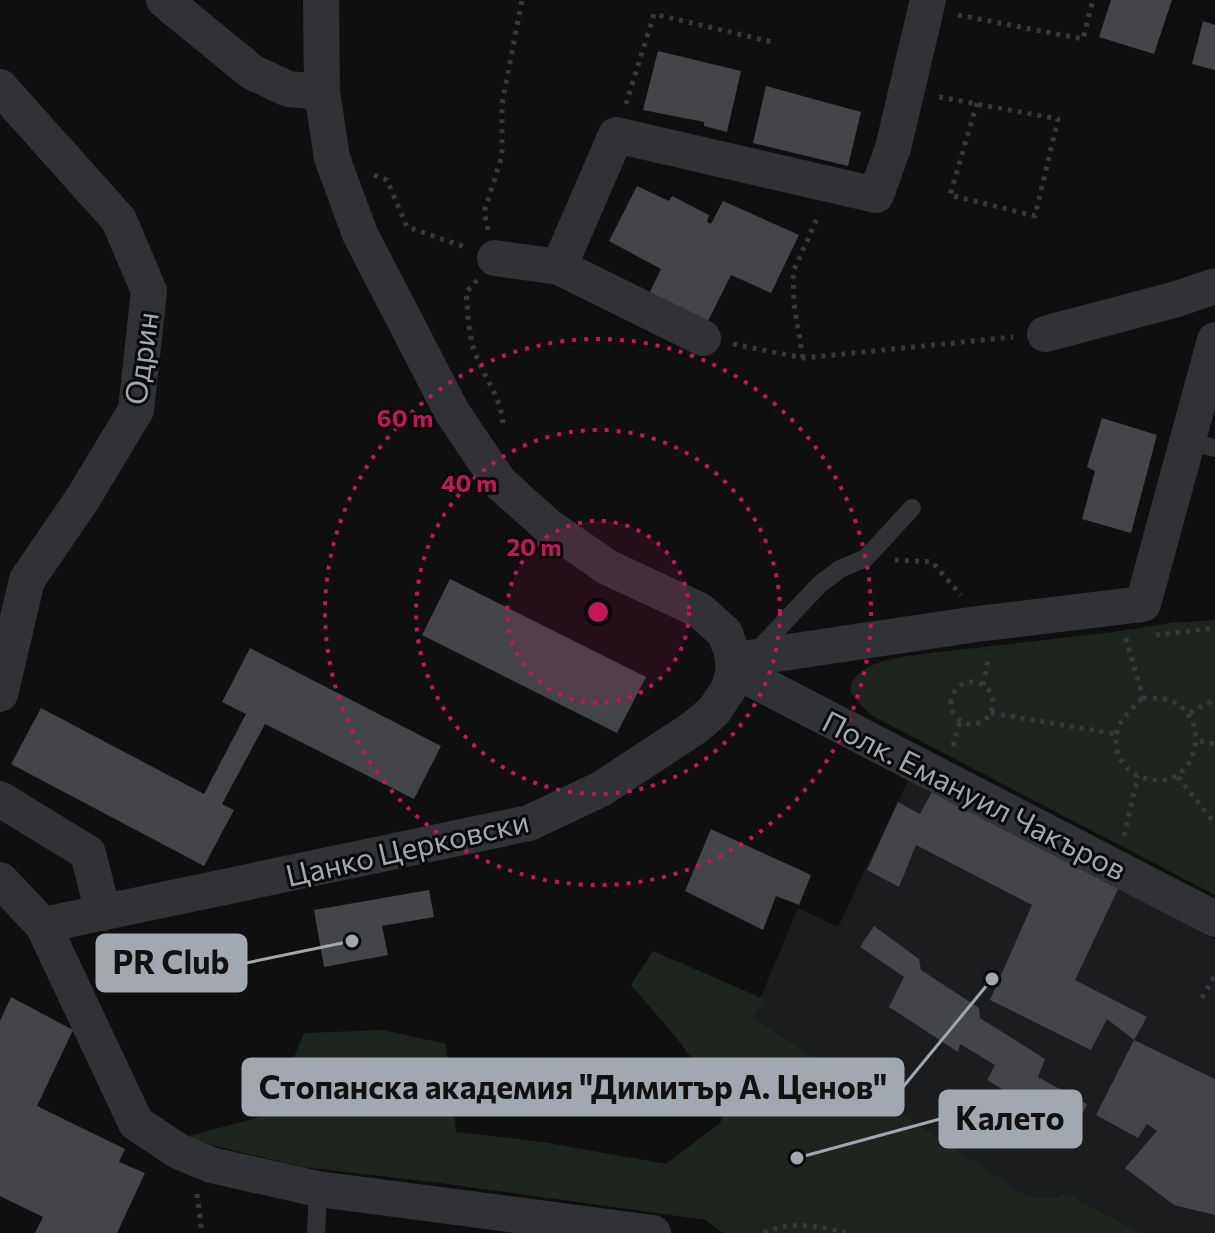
<svg xmlns="http://www.w3.org/2000/svg" width="1215" height="1233" font-family="Commissioner,sans-serif">
  <style>
    .built { fill: #1b1c1d }
    .green { fill: #1e241e }
    .building { fill: #434548 }
    .lines { fill: none; stroke-linecap: round; stroke-linejoin: round }
    .path { stroke: #37393c; stroke-width: 5; stroke-dasharray: 4 6; stroke-linecap: butt }
    .service { stroke: #313235; stroke-width: 18 }
    .minor { stroke: #313235; stroke-width: 36 }
    .ring { fill: none; stroke: #c2185b; stroke-width: 4; stroke-dasharray: 4 8 }
    .labels { text-anchor: middle; dominant-baseline: central; stroke-width: 6; stroke-linejoin: round; paint-order: stroke }
    .street-label { font-size: 30px; fill: #a2a8b0; stroke: #0a0a0b }
    .centre { fill: #c2185b; stroke: #0a0a0b; stroke-width: 4 }
    .ring-label { font-size: 24px; text-anchor: middle; font-weight: bold; fill: #c2185b; stroke: #0a0a0b; stroke-width: 6; stroke-linejoin: round; paint-order: stroke }
    .leader { fill: none; stroke: #a2a8b0; stroke-width: 3 }
    .callout-dot { fill: #a2a8b0; stroke: #0a0a0b; stroke-width: 3 }
    .callout { fill: #a2a8b0; stroke: #a2a8b0; stroke-width: 3 }
    .callout-label { font-size: 32px; text-anchor: middle; font-weight: bold; fill: #111 }
  </style>
  <rect width="100%" height="100%" fill="#0f0f10"/>
  <path class="built" d="M909,778L1215,940V1233H1140L1065,1192L1056,1198L1029,1197L752,1018L798,908L838,927Z"/>
  <path class="green" d="M1215,620V895L869,714L851,693V683C865,663 883,661 906,656L1113,632L1170,623Z
    M653,951L764,999L753,1018L1029,1197L1055,1198L1065,1192L1140,1233H723L706,1220L441,1183L303,1167L182,1138L271,1114L304,1033L383,1030L446,1044L456,1132L543,1142L666,1164L720,1123L727,1106L675,1036L631,985Z"/>
  <path class="building" d="M1111,0H1172L1154,54L1099,37Z
    M1203,21L1215,25V70L1192,64Z
    M658,51L741,71L727,132L704,126V122L643,110Z
    M766,86L861,112L848,166L753,143Z
    M637,186L669,201L672,196L709,215L707,222L711,224L723,201L799,235L771,293L731,275L704,329L646,300L661,269L609,241Z
    M1102,418L1157,435L1131,533L1082,519L1095,471L1087,467Z
    M450,579L646,677L617,733L422,635Z
    M250,648L441,746L414,799L265,724L222,804L234,810L204,866L11,764L41,708L204,794L246,714L222,702Z
    M933,790L1119,887L1075,980L1147,1017L1134,1040L1215,1079V1215L1174,1205L1125,1168L1157,1131L1147,1124L1138,1138L1096,1115L1134,1040L1107,1019L1091,1050L990,1000L1032,905L916,845L899,887L867,870L898,802L920,814Z
    M711,829L811,875L799,905L776,896L763,930L685,891Z
    M429,890L434,917L382,926L388,955L324,967L314,910Z
    M874,926L919,959L921,970L979,1008L980,1018L1045,1059L1038,1077L1087,1104L1068,1146L1000,1109L1008,1093L987,1080L995,1065L960,1044L958,1052L889,1007L904,977L860,947Z
    M11,997L73,1030L37,1106L125,1149L119,1162L145,1173L117,1233H35L43,1217L0,1196V1021Z"/>
  <g class="lines">
    <path class="path" d="M958,15L1083,39L1093,0
      M939,97L1058,119L1035,216L950,195L977,103
      M626,104L654,14L772,42
      M374,175L387,180L407,227L465,247
      M488,230L484,212L502,156V104L522,0
      M477,280L466,293C468,311 468,332 474,350C483,377 503,398 503,428
      M733,344L803,358L1013,337
      M803,358L794,304L793,272L819,214
      M895,560L932,562L961,595
      M1156,635L1215,628
      M1126,638L1143,698
      M951 703a21 21 0 1 1 42 0a21 21 0 1 1-42 0Z
      M983,685L989,655
      M1143,698C1152,698 1165,698 1174,702C1215,723 1194,797 1141,777C1130,774 1120,762 1117,750C1111,727 1128,712 1143,698Z
      M991,713L1116,734
      M1190,713L1215,699
      M1200,741L1215,744
      M953,746L960,721
      M1178,777L1215,824
      M1124,836L1138,776
      M1202,998L1214,976
      M197,1194L202,1233
      M764,1233C789,1220 820,1226 847,1233"/>
    <path class="service" d="M1189,442L1215,448
      M754,654L819,585L840,569L866,558L912,508
      M316,1233L318,1189"/>
    <path class="minor" d="M164,0L252,72L288,89L322,92L332,158L360,234L452,412L500,483L548,526L607,567L699,610L725,633L732,653L734,670
      M321,0L322,92
      M0,87L119,220L149,291L136,410L83,498L27,580L0,694
      M495,258L559,267L703,338
      M559,267L616,135L876,195L893,148L928,0
      M1045,334L1177,299L1215,286
      M734,670L1215,919
      M0,799L88,853L103,913
      M0,880L43,925L136,1123L178,1151L211,1165L318,1189L653,1233
      M43,925L529,823L601,789L694,728L714,711L729,688L734,670L749,658L977,624L1143,604L1215,340"/>
  </g>
  <circle cx="598" cy="612" r="91" fill="#c2185b" fill-opacity=".12"/>
  <g class="ring">
    <circle cx="598" cy="612" r="91"/>
    <circle cx="598" cy="612" r="182"/>
    <circle cx="598" cy="612" r="273"/>
  </g>
  <g class="labels">
    <g class="street-label">
      <text transform="translate(140 358) rotate(-82)">Одрин</text>
      <text transform="translate(975 794) rotate(27)">Полк. Емануил Чакъров</text>
      <text transform="translate(407 847) rotate(-13)">Цанко Церковски</text>
    </g>
  </g>
  <circle cx="598" cy="612" r="12" class="centre"/>
  <g class="ring-label">
    <text x="405" y="427">60 m</text>
    <text x="469" y="492">40 m</text>
    <text x="534" y="556">20 m</text>
  </g>
  <path class="leader" d="M352 941L246 963M992 979L903 1087M797 1158L940 1119"/>
  <g class="callout-dot">
    <circle cx="352" cy="941" r="8"/>
    <circle cx="992" cy="979" r="8"/>
    <circle cx="797" cy="1158" r="8"/>
  </g>
  <g class="callout">
    <rect x="97" y="935" width="149" height="56" rx="8"/>
    <rect x="243" y="1059" width="660" height="56" rx="8"/>
    <rect x="940" y="1091" width="141" height="56" rx="8"/>
  </g>
  <g class="callout-label">
    <text x="171" y="974">PR Club</text>
    <text x="573" y="1099">Стопанска академия "Димитър А. Ценов"</text>
    <text x="1010" y="1130">Калето</text>
  </g>
</svg>
